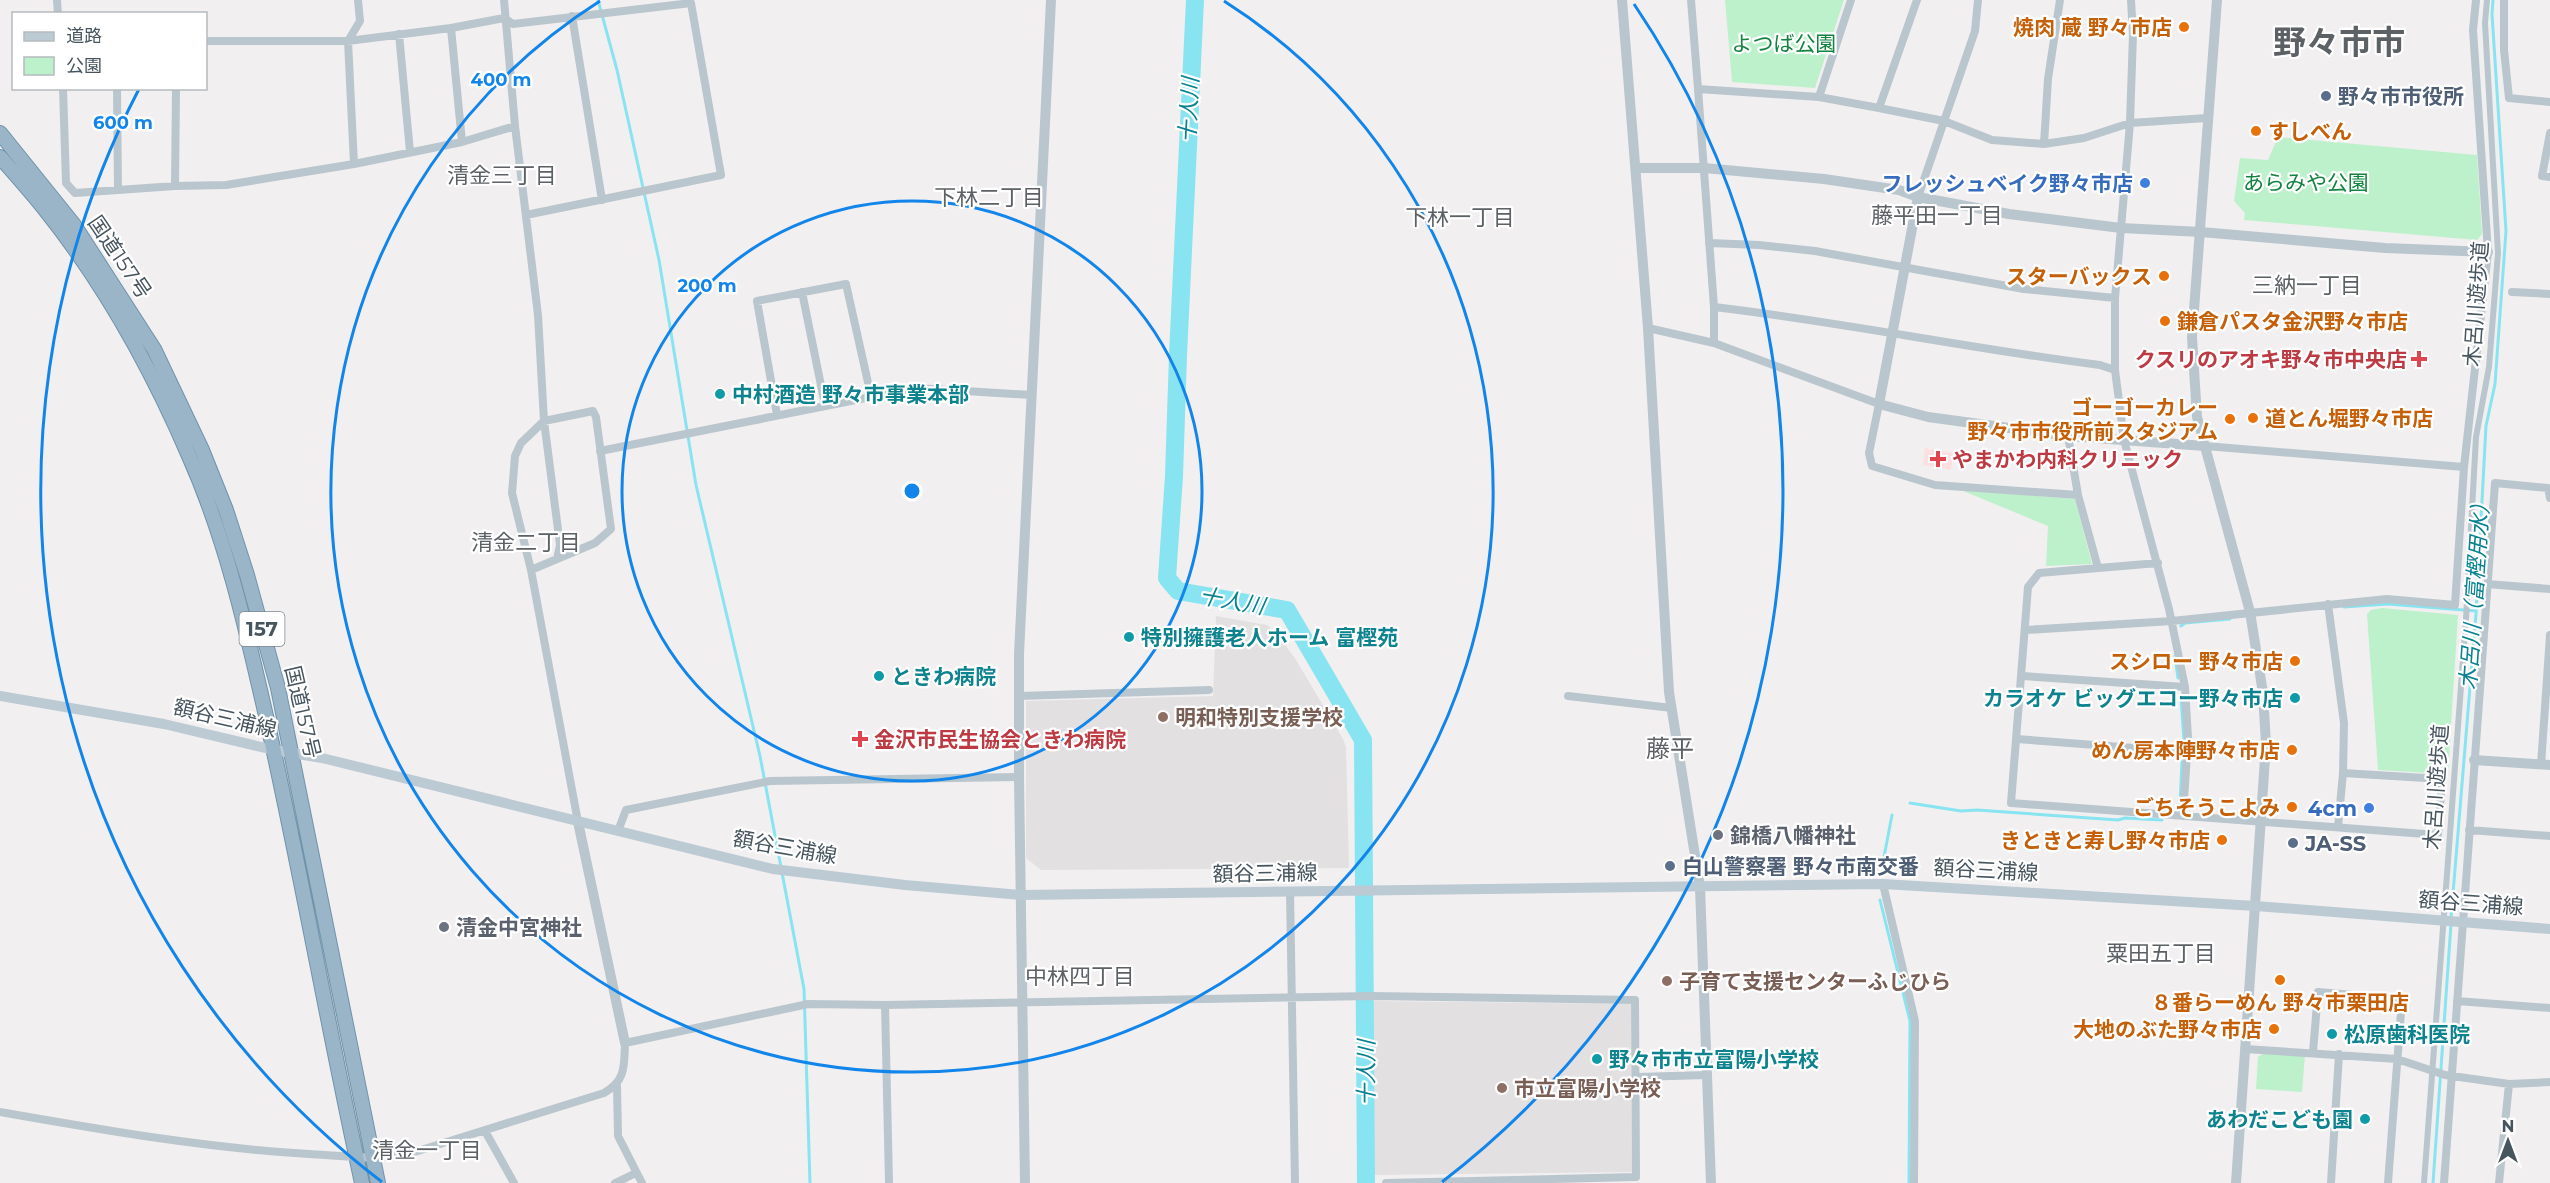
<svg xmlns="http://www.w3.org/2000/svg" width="2550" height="1183" font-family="Montserrat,'Noto Sans JP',sans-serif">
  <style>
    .education { fill: #e3e0e2 }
    .medical { fill: #fcdfe0 }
    .green { fill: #bcf1cb }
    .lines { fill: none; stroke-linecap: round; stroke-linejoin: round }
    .stream { stroke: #87e4f0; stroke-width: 3 }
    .river { stroke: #87e4f0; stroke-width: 18 }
    .trunk-casing { stroke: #7093ac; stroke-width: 16 }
    .pedestrian { stroke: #bac6cd; stroke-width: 6 }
    .minor { stroke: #bac6cd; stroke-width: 8 }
    .tertiary { stroke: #bac6cd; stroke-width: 10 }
    .secondary { stroke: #bccad4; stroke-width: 10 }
    .trunk { stroke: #9ab5c8; stroke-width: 14 }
    .ring { fill: none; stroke: #1185ea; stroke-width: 3 }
    .food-dot { fill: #e8710a; stroke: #fff; stroke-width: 2 }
    .service-dot { fill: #5c6f8a; stroke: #fff; stroke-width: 2 }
    .shop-dot { fill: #3f7fe0; stroke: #fff; stroke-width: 2 }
    .health-dot { fill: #e0444e; stroke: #fff; stroke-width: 2 }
    .culture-dot { fill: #0f9aa8; stroke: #fff; stroke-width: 2 }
    .education-dot { fill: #8d6e63; stroke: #fff; stroke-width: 2 }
    .worship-dot { fill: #6b7280; stroke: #fff; stroke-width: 2 }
    .labels { text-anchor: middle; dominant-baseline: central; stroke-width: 4.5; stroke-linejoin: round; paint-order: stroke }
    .shield { fill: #fff; stroke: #7e888e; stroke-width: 1.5 }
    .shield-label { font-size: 20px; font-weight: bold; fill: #47555e }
    .food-label { font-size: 21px; font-weight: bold; fill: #c56008; stroke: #fff; text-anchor: end }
    .park-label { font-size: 21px; fill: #138340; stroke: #fff }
    .service-label { font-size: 21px; font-weight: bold; fill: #4e5e75; stroke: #fff; text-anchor: start }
    .shop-label { font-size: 21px; font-weight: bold; fill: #366cbe; stroke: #fff; text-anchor: end }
    .street-label { font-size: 21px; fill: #47555e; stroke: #fff }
    .health-label { font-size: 21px; font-weight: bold; fill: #be3a42; stroke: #fff; text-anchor: start }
    .culture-label { font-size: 21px; font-weight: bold; fill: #0d838f; stroke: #fff; text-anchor: start }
    .education-label { font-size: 21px; font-weight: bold; fill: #785e54; stroke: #fff; text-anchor: start }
    .worship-label { font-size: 21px; font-weight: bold; fill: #5b616d; stroke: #fff; text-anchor: start }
    .water-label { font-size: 22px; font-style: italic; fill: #088291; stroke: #fff }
    .neighbourhood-label { font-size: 22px; fill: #5c6165; stroke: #fff }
    .quarter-label { font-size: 24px; fill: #5c6165; stroke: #fff }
    .town-label { font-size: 33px; font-weight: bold; fill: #5c6165; stroke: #fff }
    .centre { fill: #1185ea; stroke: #fff; stroke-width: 3 }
    .ring-label { font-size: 18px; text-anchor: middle; font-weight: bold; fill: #1185ea; stroke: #fff; stroke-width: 4.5; stroke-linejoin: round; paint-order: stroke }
  </style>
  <rect width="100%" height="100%" fill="#f2eff0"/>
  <path class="education" d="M1216,616L1267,625L1278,635L1296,660L1343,739L1346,747L1349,868L1041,870L1026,858V701L1213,696Z
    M1373,1001L1631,1004L1632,1172L1373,1175Z"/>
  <path class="medical" d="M1925,448L1954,453L1951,470L1923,465Z"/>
  <path class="green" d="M1725,0H1844L1815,88L1732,82Z
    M2278,137L2477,155L2482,234L2477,240L2244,220L2245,213L2234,201L2240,158L2268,160Z
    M1961,490L2075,499L2092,564L2046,566L2048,526Z
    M2382,608L2458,615L2448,774L2378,770L2367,614L2371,610Z
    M2264,1053L2305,1055L2302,1092L2256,1089L2258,1057Z"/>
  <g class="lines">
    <path class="stream" d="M598,0L617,70L659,260L696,485L760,756L804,989L810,1183
      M2344,607L2388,604L2476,611
      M2181,626L2185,623L2230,619
      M2175,656L2178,678
      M2181,697L2184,741
      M1910,803L1961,811L1977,810L2118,820L2125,818L2162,820
      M2177,807L2180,805L2182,762
      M1883,862L1892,815
      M1880,900L1910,1021L1909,1183
      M2451,918L2476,614L2486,426L2495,384L2506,231L2492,14L2493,0
      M2433,1183L2451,924"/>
    <path class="river" d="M1195,0L1178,355L1174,476L1167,578L1178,591L1287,610L1363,740L1366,1183"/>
    <defs>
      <path id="trunk" d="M0,133L74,225L154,349L202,450L226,510L247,575L278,688L378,1183
        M0,157C16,175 32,193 47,212C105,285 152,370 189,456C226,539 246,628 266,716C301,871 328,1028 362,1183"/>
    </defs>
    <use href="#trunk" class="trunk-casing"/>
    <path class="pedestrian" d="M2424,1183L2466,619L2476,437L2489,367L2498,253L2485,23L2487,0"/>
    <path class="minor" d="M57,0L58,14
      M358,0L360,21L348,41L354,164L462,142L515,126
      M504,0L515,126L538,315L544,421L521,443L515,456L512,493L531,570L578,822
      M1691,0L1698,89
      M1917,0L1879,108L1819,97L1698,89L1714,307V343L1879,404L1869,453L1872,466L1935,485L2078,495
      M2131,0L2133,34L2130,123L2115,298V370L2124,440L2169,609L2185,687L2188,738L2183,816
      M2504,0V50L2509,98L2550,102
      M572,16L602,200
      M399,34L410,152
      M206,41H348L451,28
      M63,88L66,183L75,193L175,186L226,185L354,164
      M117,88L118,190
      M1819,97L1851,0
      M1879,108L1944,121L1992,140L2044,144L2084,138L2130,123L2207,118
      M2550,133L2542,176L2550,177
      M462,142L451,28L504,18L513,24L691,3L721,175L526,215
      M2044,144L2048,79L2060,0
      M175,186L176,88
      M1918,197L1975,31L1978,0
      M1709,243L1759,245L1815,251L2024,289L2115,298
      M802,292L825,405
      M2512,292L2550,294
      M1714,307C1843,322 1971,349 2100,365L2115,370
      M1648,328L1714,343
      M777,415L757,301L846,284L871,396
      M2068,436L2078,495L2098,568
      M2205,446L2464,467
      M600,451L916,388L1031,395
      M2158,563L2039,573L2028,587L2011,803L2438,835L2442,779L2343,773L2338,827
      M531,570L557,559L560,545L544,421L593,411L596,417L611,529L595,543L557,559
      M2487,584L2550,589
      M2328,604L2344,723L2343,773
      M2026,630L2172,621L2387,599L2455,605L2464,467L2488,252L2473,30L2476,0
      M2022,676L2185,687
      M1019,696L1209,690
      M1568,696L1672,708
      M2017,739L2188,752
      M2541,765L2550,635
      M2469,830L2550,836
      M618,831L626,810L770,781L1019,777
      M1883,884L1915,1021L1914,1183
      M1290,892L1295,1183
      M2457,1001L2550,1008
      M885,1005L889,1183
      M2245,1049L2397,1059L2445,1075L2509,1084L2550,1082
      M2313,1052L2318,992L2402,999L2388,1183
      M1637,1077L1707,1075
      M617,1086L618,1136L642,1183
      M0,1112C103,1130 205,1148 309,1154C342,1156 373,1160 405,1155L604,1093C626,1080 624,1067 625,1043L808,1004L885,1005L1371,996L1635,1000L1636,1177L1386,1183
      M485,1131L514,1183
      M615,1183L636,1173
      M2331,1183L2339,1054
      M2444,1183L2495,483L2548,488L2550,498
      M2499,1183L2509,1084"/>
    <path class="tertiary" d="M1622,0L1648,328L1669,692L1700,887L1711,1183
      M2217,0L2192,337L2197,417L2250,612L2263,693L2266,744L2236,1183
      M1636,168H1704L1824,179L1899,190L1918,197L2009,214L2121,228L2201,232L2385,248L2488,252
      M1918,197L1879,404L1928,417L2068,436L2205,446
      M2474,760L2550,765
      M578,822L625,1043
      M1025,1183L1019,777V654L1051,0"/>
    <path class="secondary" d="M0,696L164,724L274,750L322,758L773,869L905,885L1021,895L1883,884L2256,906L2550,929"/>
    <use href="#trunk" class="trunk"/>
  </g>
  <g class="ring">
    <circle cx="912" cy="491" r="290"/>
    <path d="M1224 1A581 581 0 1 1 600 1"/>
    <path d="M382 1182A871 871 0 0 1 139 89M1634 4A871 871 0 0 1 1442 1182"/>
  </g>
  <g class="food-dot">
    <circle cx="2184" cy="27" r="6"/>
    <circle cx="2256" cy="131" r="6"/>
    <circle cx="2164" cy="276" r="6"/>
    <circle cx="2165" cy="321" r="6"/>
    <circle cx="2253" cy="418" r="6"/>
    <circle cx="2230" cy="419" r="6"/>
    <circle cx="2295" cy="661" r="6"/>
    <circle cx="2292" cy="750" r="6"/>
    <circle cx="2292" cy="807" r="6"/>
    <circle cx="2222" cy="840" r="6"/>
    <circle cx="2280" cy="980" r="6"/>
    <circle cx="2274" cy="1029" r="6"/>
  </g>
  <g class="service-dot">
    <circle cx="2326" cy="96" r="6"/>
    <circle cx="2293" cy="843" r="6"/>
    <circle cx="1670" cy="866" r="6"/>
  </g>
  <g class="shop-dot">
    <circle cx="2145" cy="183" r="6"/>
    <circle cx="2369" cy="808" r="6"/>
  </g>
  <g class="health-dot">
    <path d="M2416 350h6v6h6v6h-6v6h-6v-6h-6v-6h6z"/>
    <path d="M1935 450h6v6h6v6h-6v6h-6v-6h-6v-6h6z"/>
    <path d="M857 730h6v6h6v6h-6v6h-6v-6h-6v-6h6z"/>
  </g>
  <g class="culture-dot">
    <circle cx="720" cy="394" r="6"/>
    <circle cx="1129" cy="637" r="6"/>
    <circle cx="879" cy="676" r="6"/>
    <circle cx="2295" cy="698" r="6"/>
    <circle cx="2332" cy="1034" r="6"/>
    <circle cx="1597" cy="1059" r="6"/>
    <circle cx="2365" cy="1119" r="6"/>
  </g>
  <g class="education-dot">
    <circle cx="1163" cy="717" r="6"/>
    <circle cx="1667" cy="981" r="6"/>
    <circle cx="1502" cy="1088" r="6"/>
  </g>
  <g class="worship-dot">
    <circle cx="1718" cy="835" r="6"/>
    <circle cx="444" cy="927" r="6"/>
  </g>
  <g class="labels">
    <rect class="shield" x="239.5" y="612" width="45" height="34" rx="4.5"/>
    <g class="shield-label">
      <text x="262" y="629">157</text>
    </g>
    <g class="food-label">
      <text x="2172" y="27">焼肉 蔵 野々市店</text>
      <text x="2268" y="131" text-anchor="start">すしべん</text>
      <text x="2152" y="276">スターバックス</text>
      <text x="2177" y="321" text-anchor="start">鎌倉パスタ金沢野々市店</text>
      <text x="2218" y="407">ゴーゴーカレー<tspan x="2218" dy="24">野々市市役所前スタジアム</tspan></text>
      <text x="2265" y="418" text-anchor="start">道とん堀野々市店</text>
      <text x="2283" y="661">スシロー 野々市店</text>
      <text x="2280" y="750">めん房本陣野々市店</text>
      <text x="2280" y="807">ごちそうこよみ</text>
      <text x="2210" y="840">きときと寿し野々市店</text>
      <text x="2280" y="1002" text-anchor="middle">８番らーめん 野々市栗田店</text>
      <text x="2262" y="1029">大地のぶた野々市店</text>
    </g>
    <g class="park-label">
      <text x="1784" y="43">よつば公園</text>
      <text x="2306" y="182">あらみや公園</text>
    </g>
    <g class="service-label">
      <text x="2338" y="96">野々市市役所</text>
      <text x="2305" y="843">JA-SS</text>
      <text x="1682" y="866">白山警察署 野々市南交番</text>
    </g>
    <g class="shop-label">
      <text x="2133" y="183">フレッシュベイク野々市店</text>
      <text x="2357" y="808">4cm</text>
    </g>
    <g class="street-label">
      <text transform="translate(120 257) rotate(56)">国道157号</text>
      <text transform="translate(2476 304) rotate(-86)">木呂川遊歩道</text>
      <text transform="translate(303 712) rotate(77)">国道157号</text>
      <text transform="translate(225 718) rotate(13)">額谷三浦線</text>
      <text transform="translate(2436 787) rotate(-86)">木呂川遊歩道</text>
      <text transform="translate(785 847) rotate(10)">額谷三浦線</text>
      <text transform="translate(1986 870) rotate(3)">額谷三浦線</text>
      <text transform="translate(1265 873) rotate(-1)">額谷三浦線</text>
      <text transform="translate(2471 903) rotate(4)">額谷三浦線</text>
    </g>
    <g class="health-label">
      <text x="2407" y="359" text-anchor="end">クスリのアオキ野々市中央店</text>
      <text x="1952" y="459">やまかわ内科クリニック</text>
      <text x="874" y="739">金沢市民生協会ときわ病院</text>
    </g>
    <g class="culture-label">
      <text x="732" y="394">中村酒造 野々市事業本部</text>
      <text x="1141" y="637">特別擁護老人ホーム 富樫苑</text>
      <text x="891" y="676">ときわ病院</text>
      <text x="2283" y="698" text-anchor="end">カラオケ ビッグエコー野々市店</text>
      <text x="2344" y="1034">松原歯科医院</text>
      <text x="1609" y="1059">野々市市立富陽小学校</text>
      <text x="2353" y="1119" text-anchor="end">あわだこども園</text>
    </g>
    <g class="education-label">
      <text x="1175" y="717">明和特別支援学校</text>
      <text x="1679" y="981">子育て支援センターふじひら</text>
      <text x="1514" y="1088">市立富陽小学校</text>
    </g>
    <g class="worship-label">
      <text x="1730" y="835">錦橋八幡神社</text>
      <text x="456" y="927">清金中宮神社</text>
    </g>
    <g class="water-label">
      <text transform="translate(1189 110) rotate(-87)">十人川</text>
      <text transform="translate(2475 591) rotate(-86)">木呂川（富樫用水）</text>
      <text transform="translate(1232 601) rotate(10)">十人川</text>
      <text transform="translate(1366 1073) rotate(-90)">十人川</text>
    </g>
    <g class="neighbourhood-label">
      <text x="502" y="175">清金三丁目</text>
      <text x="989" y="197">下林二丁目</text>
      <text x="1937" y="215">藤平田一丁目</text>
      <text x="1460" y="217">下林一丁目</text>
      <text x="2307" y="285">三納一丁目</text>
      <text x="526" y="542">清金二丁目</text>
      <text x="2161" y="953">粟田五丁目</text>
      <text x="1080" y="976">中林四丁目</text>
      <text x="427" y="1150">清金一丁目</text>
    </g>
    <g class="quarter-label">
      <text x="1670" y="748">藤平</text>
    </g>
    <g class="town-label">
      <text x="2339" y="42">野々市市</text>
    </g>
  </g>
  <circle cx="912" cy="491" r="9" class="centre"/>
  <g class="ring-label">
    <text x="501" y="86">400 m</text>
    <text x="123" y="129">600 m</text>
    <text x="707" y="292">200 m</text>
  </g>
  <rect x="12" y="12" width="195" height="78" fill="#ffffff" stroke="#b5bbbf" stroke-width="1.5"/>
  <rect x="24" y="32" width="30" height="9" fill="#bccad4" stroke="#b5bbbf" stroke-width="1.5"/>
  <text x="66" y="42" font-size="18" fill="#47555e">道路</text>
  <rect x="24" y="57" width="30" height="18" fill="#bcf1cb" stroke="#b5bbbf" stroke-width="1.5"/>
  <text x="66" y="72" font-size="18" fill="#47555e">公園</text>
  <g transform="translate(2508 1141)" stroke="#ffffff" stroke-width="4.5" paint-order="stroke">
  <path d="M0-4.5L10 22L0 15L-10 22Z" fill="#47555e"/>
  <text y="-9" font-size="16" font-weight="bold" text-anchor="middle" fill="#47555e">N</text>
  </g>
</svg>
